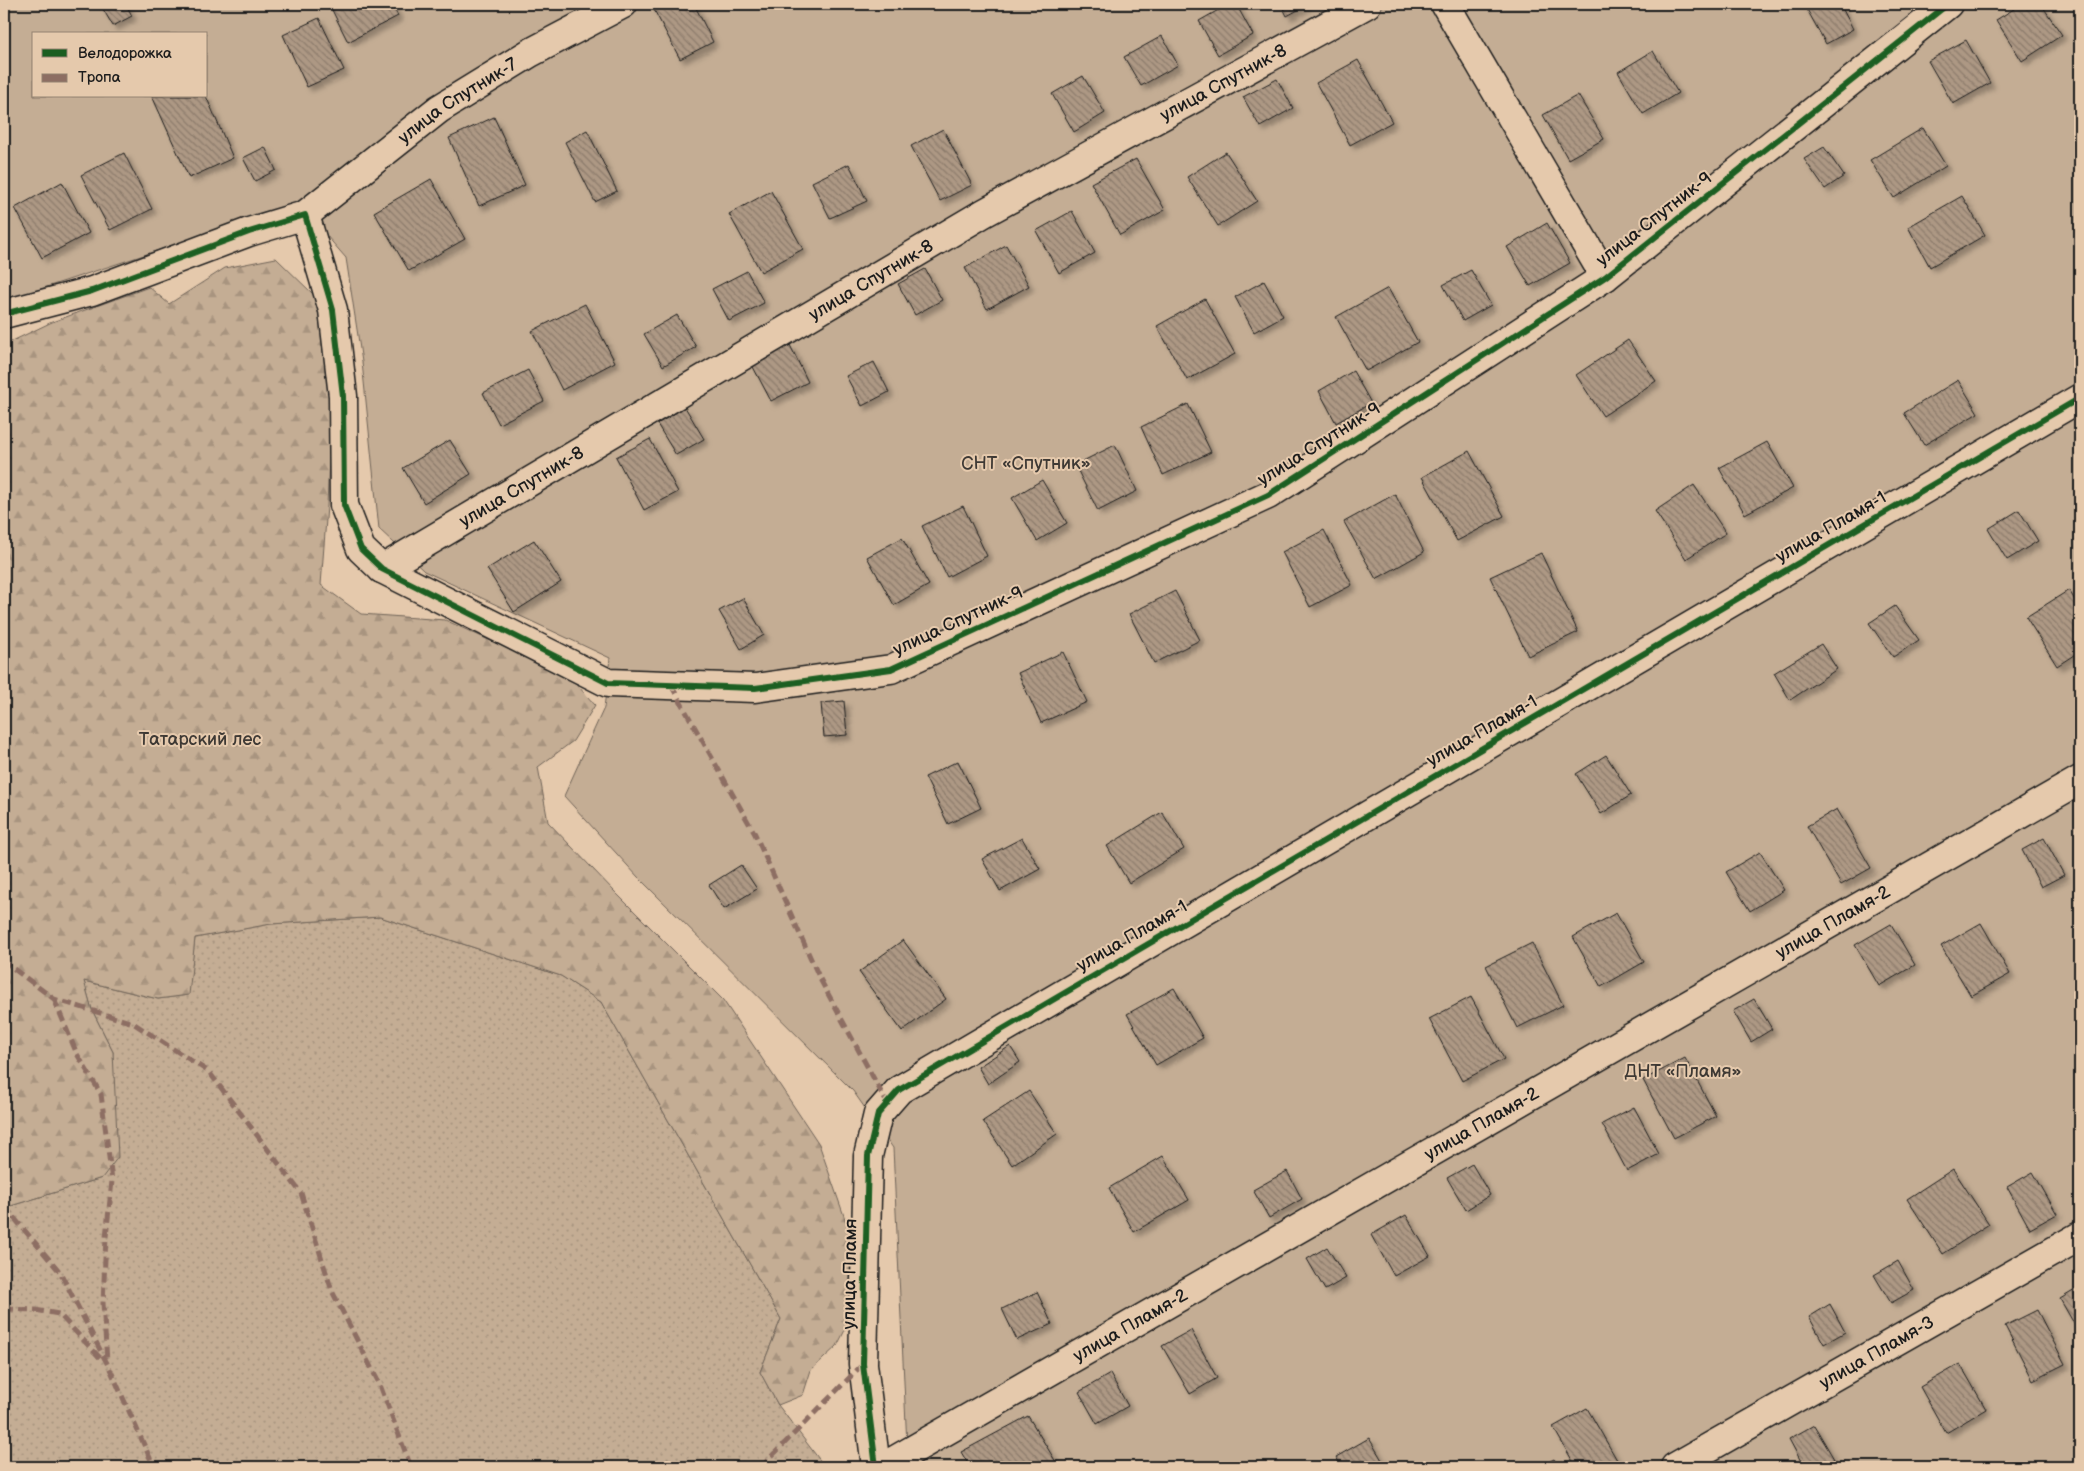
<svg xmlns="http://www.w3.org/2000/svg" width="2084" height="1471" font-family="'Balsamiq Sans',sans-serif">
  <style>
    .grass { fill: url(#grass-dots); stroke: #706458 }
    .forest { fill: url(#forest-firs); stroke: #706458 }
    .garden { fill: #c4ad94; stroke: #706458; fill-rule: evenodd }
    .building { fill: url(#building-back-hatch); stroke: #1c1c1c; filter: url(#shadow) }
    .lines { fill: none; stroke-linecap: round; stroke-linejoin: round }
    .minor-casing { stroke: #1c1c1c; stroke-width: 31 }
    .minor { stroke: #e5c9ac; stroke-width: 28 }
    .quiet { stroke: #8d6e63; stroke-width: 5; stroke-dasharray: 10 5; stroke-linecap: butt }
    .cycleway-casing { stroke: #e5c9ac; stroke-width: 9 }
    .cycleway { stroke: #1b5e20; stroke-width: 6 }
    .labels { text-anchor: middle; dominant-baseline: central; stroke-width: 4; stroke-linejoin: round; paint-order: stroke }
    .street-label { font-size: 18px; fill: #1c1c1c; stroke: #e5c9ac }
    .park-label { font-size: 18px; fill: #3e3934; stroke: #e5c9ac }
  </style>
  <defs>
    <pattern id="grass-dots" width="8" height="8" patternUnits="userSpaceOnUse" patternTransform="scale(1.25)"><rect width="8" height="8" fill="#c4ad94"/><path d="M2 2h.1M6 6h.1" fill="none" stroke="#a8947f" stroke-width="1.8" stroke-linecap="round"/></pattern>
    <pattern id="forest-firs" width="22" height="20" patternUnits="userSpaceOnUse" patternTransform="scale(1.25)"><rect width="22" height="20" fill="#c4ad94"/><path d="M5 1l3.5 6h-7zM16 11l3.5 6h-7z" fill="#a8947f"/></pattern>
    <pattern id="building-back-hatch" width="6" height="6" patternUnits="userSpaceOnUse" patternTransform="scale(1.25)"><rect width="6" height="6" fill="#ad9884"/><path d="M-1 5l2 2M0 0l6 6M5-1l2 2" fill="none" stroke="#8c7b6b"/></pattern>
    <filter id="shadow"><feDropShadow dx="4.5" dy="4.5" stdDeviation="2.5" flood-color="#0004"/></filter>
  </defs>
  <rect width="100%" height="100%" fill="#e5c9ac"/>
  <filter id="ink" filterUnits="userSpaceOnUse"><feTurbulence type="fractalNoise" baseFrequency=".02" numOctaves="2"/><feDisplacementMap in="SourceGraphic" scale="10" xChannelSelector="R" yChannelSelector="G"/><feConvolveMatrix kernelMatrix="1 2 1 2 8 2 1 2 1" color-interpolation-filters="sRGB"/></filter>
  <g filter="url(#ink)">
    <path class="grass" d="M380,917L561,976L601,1002L781,1319L760,1372L778,1405L825,1467H4V1208L102,1178L113,1052L92,1010L84,981L158,999L188,995L195,938L270,924Z"/>
    <path class="forest" d="M276,258L315,296L332,381L327,506L321,585L361,614L445,620L570,677L595,705L573,741L538,767L548,822L614,891L723,1000L819,1144L853,1242L854,1312L837,1346L811,1370L803,1395L778,1405L760,1372L781,1319L601,1002L561,976L380,917L271,924L195,938L189,995L158,999L84,981L92,1010L113,1052L118,1157L102,1178L4,1208V345L52,322L149,287L169,304L225,268Z"/>
    <path class="garden" d="M4,4H2080V1467H908L893,1148L853,1091L638,877L564,796L604,708L610,658L424,571L379,529L362,362L346,258L299,204L4,301ZM34,34H206V96H34Z"/>
    <path class="building" d="M100,4H126L132,16L113,26Z
      M346,4H392L398,16L348,42L332,10Z
      M651,4H694L713,42L680,59Z
      M1229,4H1236L1253,35L1218,55L1199,21Z
      M1281,4H1309L1287,16Z
      M1804,4H1840L1853,29L1826,44Z
      M2022,4H2041L2062,35L2022,61L1996,20Z
      M319,18L344,70L307,87L283,35Z
      M1162,36L1178,65L1141,86L1124,57Z
      M1966,40L1990,83L1953,104L1928,61Z
      M1653,51L1678,93L1643,114L1618,72Z
      M1358,60L1392,122L1350,145L1316,83Z
      M1083,76L1105,113L1074,132L1052,94Z
      M1277,79L1293,108L1260,127L1243,97Z
      M1578,95L1604,139L1568,159L1543,115Z
      M152,96H206L233,158L189,178Z
      M494,117L525,185L479,206L449,138Z
      M1923,128L1946,166L1894,198L1870,160Z
      M943,129L972,185L940,201L911,146Z
      M587,130L617,191L595,202L565,142Z
      M265,147L276,170L255,181L243,158Z
      M1824,147L1844,176L1825,189L1804,159Z
      M1226,152L1257,201L1218,226L1187,177Z
      M124,153L152,209L110,230L81,175Z
      M1136,159L1165,210L1120,235L1091,183Z
      M849,164L867,201L830,218L812,182Z
      M431,179L465,239L409,271L374,212Z
      M62,182L89,233L42,258L15,208Z
      M771,191L803,249L761,272L729,214Z
      M1962,196L1985,235L1930,267L1908,227Z
      M1072,211L1095,253L1059,273L1036,231Z
      M1547,223L1570,263L1530,286L1507,247Z
      M1006,245L1029,286L987,309L965,268Z
      M925,269L942,300L915,315L898,284Z
      M1471,270L1491,305L1463,321L1443,285Z
      M747,271L764,303L729,321L712,289Z
      M1264,281L1283,316L1254,332L1235,297Z
      M1388,288L1418,342L1366,371L1336,317Z
      M1205,299L1235,354L1187,380L1157,326Z
      M585,304L615,362L562,390L532,331Z
      M677,315L696,347L663,366L644,334Z
      M1628,340L1656,381L1603,416L1576,375Z
      M790,345L808,382L771,401L752,365Z
      M874,362L889,392L862,406L846,376Z
      M528,370L544,401L499,424L483,393Z
      M1353,371L1371,403L1336,423L1319,391Z
      M1958,380L1978,413L1924,445L1904,413Z
      M1188,404L1211,452L1163,475L1141,427Z
      M685,407L704,439L676,455L657,424Z
      M650,439L678,492L644,510L616,457Z
      M450,440L471,474L424,503L403,468Z
      M1767,442L1793,488L1745,514L1719,468Z
      M1115,445L1137,491L1098,511L1075,465Z
      M1469,451L1504,516L1457,541L1422,477Z
      M1042,480L1067,523L1037,541L1012,498Z
      M1694,485L1726,533L1686,559L1655,511Z
      M1395,494L1424,552L1376,579L1344,522Z
      M963,506L987,556L947,577L922,526Z
      M2019,510L2038,541L2007,560L1988,529Z
      M1324,530L1352,585L1310,607L1282,552Z
      M902,538L929,585L894,605L867,557Z
      M534,540L561,582L514,612L487,569Z
      M1541,553L1578,632L1528,656L1490,577Z
      M2069,590L2080,609V651L2057,666L2026,617Z
      M1175,591L1200,640L1154,663L1129,614Z
      M743,598L764,635L741,649L719,611Z
      M1895,606L1919,640L1893,657L1869,623Z
      M1821,644L1837,669L1790,700L1774,673Z
      M1063,652L1087,702L1041,723L1018,673Z
      M844,701L847,735L824,737L821,703Z
      M1606,755L1631,795L1601,814L1576,774Z
      M958,761L981,808L948,824L925,777Z
      M1837,809L1871,868L1841,885L1807,826Z
      M1162,812L1184,849L1129,883L1107,846Z
      M1022,838L1040,869L1000,891L982,859Z
      M2044,838L2064,875L2041,887L2022,850Z
      M1760,852L1784,890L1750,911L1726,872Z
      M741,865L757,889L724,909L709,885Z
      M1616,913L1644,962L1601,987L1573,937Z
      M1981,923L2010,974L1971,996L1941,946Z
      M1891,924L1915,965L1879,986L1855,945Z
      M903,940L946,999L902,1031L859,972Z
      M1532,943L1563,1005L1517,1028L1486,966Z
      M1174,988L1203,1038L1156,1065L1127,1014Z
      M1471,997L1504,1059L1462,1081L1429,1019Z
      M1754,999L1772,1029L1751,1042L1733,1011Z
      M1010,1046L1020,1062L988,1084L978,1067Z
      M1685,1058L1716,1116L1674,1138L1643,1080Z
      M1029,1091L1057,1134L1012,1165L983,1121Z
      M1634,1107L1659,1154L1627,1171L1602,1124Z
      M1163,1156L1189,1200L1134,1232L1109,1188Z
      M1472,1164L1490,1195L1466,1210L1447,1178Z
      M1953,1169L1989,1224L1943,1254L1907,1199Z
      M1287,1171L1302,1199L1269,1218L1253,1190Z
      M2033,1172L2057,1214L2030,1229L2007,1187Z
      M1406,1215L1430,1256L1394,1276L1371,1235Z
      M1327,1247L1346,1278L1325,1290L1307,1259Z
      M1898,1261L1914,1290L1891,1303L1874,1275Z
      M2080,1287V1334L2060,1299Z
      M1037,1292L1052,1324L1017,1340L1002,1309Z
      M1830,1304L1845,1332L1824,1344L1809,1317Z
      M2037,1310L2065,1364L2033,1380L2005,1326Z
      M1191,1330L1217,1378L1190,1394L1162,1346Z
      M1960,1364L1986,1409L1946,1433L1920,1387Z
      M1110,1374L1128,1406L1097,1424L1079,1392Z
      M1587,1408L1617,1460L1605,1467H1576L1553,1427Z
      M1028,1416L1059,1467H970L961,1452Z
      M1814,1425L1834,1459L1820,1467H1804L1789,1439Z
      M1369,1438L1386,1467H1342L1336,1457Z
      M1554,1459L1559,1467H1539Z"/>
    <g class="lines">
      <defs>
        <g id="minor">
          <path d="M1445,4L1605,277"/>
          <path id="s1" d="M305,215L439,109L530,53L623,4"/>
          <path d="M4,314L92,291L249,232L305,215L333,310L343,396L344,505L361,549L382,569L608,683L755,688L891,669L1268,495L1605,277L1948,4"/>
          <path id="s2" d="M382,569L984,213L1367,4"/>
          <path d="M876,1467L863,1364L868,1156L878,1114L899,1090L2080,398"/>
          <path id="s3" d="M883,1467L2080,780"/>
          <path id="s4" d="M1675,1467L2080,1236"/>
        </g>
      </defs>
      <use href="#minor" class="minor-casing"/>
      <use href="#minor" class="minor"/>
      <path class="quiet" d="M671,685L755,834L820,979L887,1103
        M4,958L6,963L54,999L133,1023L209,1072L301,1193L332,1291L380,1385L411,1467
        M54,999L77,1054L101,1094L112,1181L106,1237L103,1303L107,1361
        M4,1206L60,1272L111,1371L154,1467
        M4,1309L35,1310L59,1314L103,1361
        M761,1467L863,1364"/>
      <defs>
        <path id="cycleway" d="M4,314L92,291L249,232L305,215L333,310L343,396L344,505L361,549L382,569L608,683L755,688L891,669L1268,495L1605,277L1948,4
          M876,1467L863,1364L868,1156L878,1114L899,1090L2080,398"/>
      </defs>
      <use href="#cycleway" class="cycleway-casing"/>
      <use href="#cycleway" class="cycleway"/>
    </g>
  </g>
  <g class="labels">
    <g class="street-label">
      <text stroke="none"><textPath href="#s2" startOffset="972">улица Спутник-8</textPath></text>
      <text stroke="none"><textPath href="#s1" startOffset="191">улица Спутник-7</textPath></text>
      <text transform="translate(1654 219) rotate(-38)">улица Спутник-9</text>
      <text stroke="none"><textPath href="#s2" startOffset="568">улица Спутник-8</textPath></text>
      <text transform="translate(1319 444) rotate(-32)">улица Спутник-9</text>
      <text stroke="none"><textPath href="#s2" startOffset="162">улица Спутник-8</textPath></text>
      <text transform="translate(1831 527) rotate(-30)">улица Пламя-1</text>
      <text transform="translate(958 621) rotate(-25)">улица Спутник-9</text>
      <text transform="translate(1482 731) rotate(-30)">улица Пламя-1</text>
      <text stroke="none"><textPath href="#s3" startOffset="1095">улица Пламя-2</textPath></text>
      <text transform="translate(1132 936) rotate(-30)">улица Пламя-1</text>
      <text stroke="none"><textPath href="#s3" startOffset="690">улица Пламя-2</textPath></text>
      <text transform="translate(850 1274) rotate(-89)">улица Пламя</text>
      <text stroke="none"><textPath href="#s3" startOffset="285">улица Пламя-2</textPath></text>
      <text stroke="none"><textPath href="#s4" startOffset="232">улица Пламя-3</textPath></text>
    </g>
    <g class="park-label">
      <text x="1026" y="463">СНТ «Спутник»</text>
      <text x="200" y="739">Татарский лес</text>
      <text x="1683" y="1071">ДНТ «Пламя»</text>
    </g>
  </g>
  <rect width="2084" height="1471" fill="none" stroke="#e5c9ac" stroke-width="20"/>
  <rect x="10" y="10" width="2064" height="1451" fill="none" stroke="#1c1c1c" stroke-width="2" filter="url(#ink)"/>
  <rect x="32" y="32" width="175" height="65" fill="#e5c9ac" stroke="#958472"/>
  <rect x="42" y="49" width="25" height="8" fill="#1b5e20" stroke="#958472"/>
  <text x="78" y="58" font-size="15" fill="#1c1c1c">Велодорожка</text>
  <rect x="42" y="74" width="25" height="8" fill="#8d6e63" stroke="#958472"/>
  <text x="78" y="82" font-size="15" fill="#1c1c1c">Тропа</text>
</svg>
